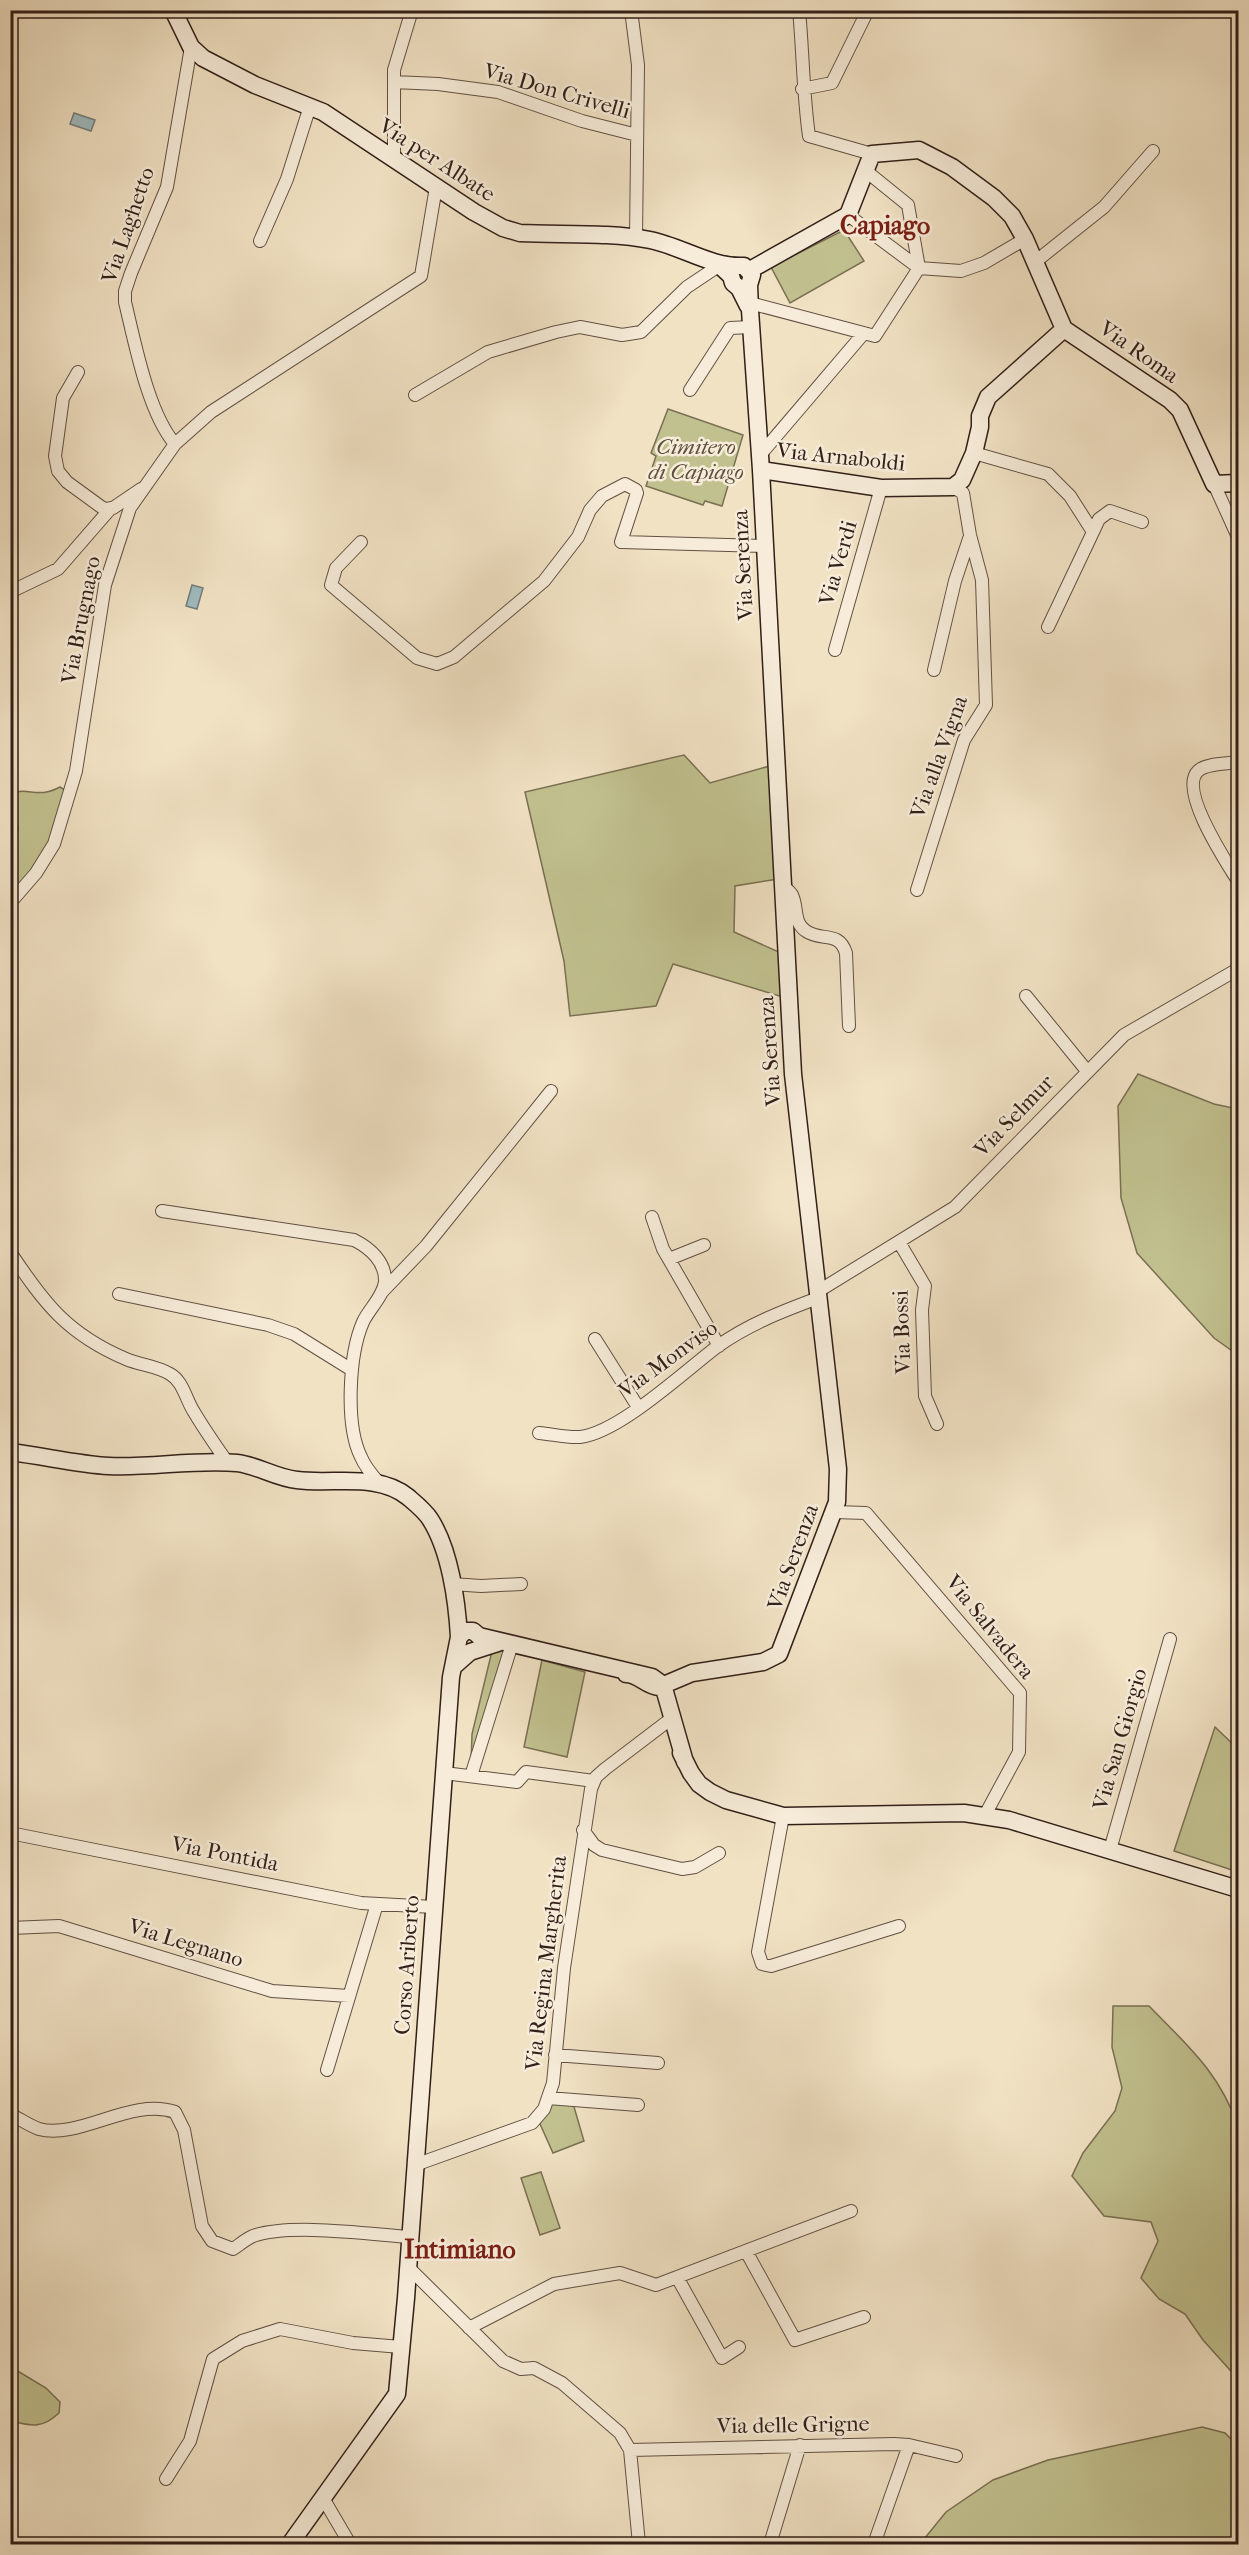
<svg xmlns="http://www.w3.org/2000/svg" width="1249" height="2555" font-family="'IM FELL French Canon',serif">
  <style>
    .green { fill: #c1c18f; stroke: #7a7054; stroke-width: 1.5 }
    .water { fill: #9fbbbf; stroke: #737d7c; stroke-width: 1.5 }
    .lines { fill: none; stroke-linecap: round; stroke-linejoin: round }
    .street-casing { stroke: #625043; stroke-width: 14 }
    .secondary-casing { stroke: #321f18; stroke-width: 19 }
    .street { stroke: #f6ecd9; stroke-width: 12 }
    .secondary { stroke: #f6ecd9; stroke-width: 16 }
    .labels { text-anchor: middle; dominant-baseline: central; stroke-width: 5; stroke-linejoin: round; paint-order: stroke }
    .street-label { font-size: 22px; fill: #321f18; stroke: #f6ecd9 }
    .park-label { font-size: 22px; font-style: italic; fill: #5d503c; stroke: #f6ecd9 }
    .quarter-label { font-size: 26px; font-weight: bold; fill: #7a1f14; stroke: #f6ecd9 }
  </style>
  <rect width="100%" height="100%" fill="#f1e2c4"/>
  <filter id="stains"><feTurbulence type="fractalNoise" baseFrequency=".00333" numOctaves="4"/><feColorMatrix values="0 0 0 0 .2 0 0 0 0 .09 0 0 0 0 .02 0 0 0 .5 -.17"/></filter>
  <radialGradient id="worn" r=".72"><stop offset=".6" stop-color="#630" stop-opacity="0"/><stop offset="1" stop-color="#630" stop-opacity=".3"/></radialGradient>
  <path class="green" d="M844,230L864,261L790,303L771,267Z
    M668,409L743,435L722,506L705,501L703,505L646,486L656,456L651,453Z
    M684,755L710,783L773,765L778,879L735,886L734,932L781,953L783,997L673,964L656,1006L570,1016L564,961L525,792Z
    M60,787L68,792V812L11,908V851L17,840L18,827L11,814V793C29,787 38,799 60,787Z
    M1138,1074L1214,1104L1238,1109V1355L1214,1338L1137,1253L1121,1198L1118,1106Z
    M492,1651H506L471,1764L472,1734Z
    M542,1660L585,1672L567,1757L524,1747Z
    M1215,1727L1238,1749V1872L1174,1851Z
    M1113,2006H1149C1187,2045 1221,2074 1238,2127V2379L1203,2340L1185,2314L1159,2299L1141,2278L1158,2241L1151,2222L1104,2216L1072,2176L1083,2153L1115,2111L1122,2088L1112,2047Z
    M548,2098L572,2100L584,2141L553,2153L540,2124L533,2126Z
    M541,2172L560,2228L540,2235L521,2178Z
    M11,2367L46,2388L60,2402L59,2413C42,2429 32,2426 11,2421Z
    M1202,2427L1225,2433L1238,2446V2544H920L946,2512L993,2480L1048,2460Z"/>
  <path class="water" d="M74,113L95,120L91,131L70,124Z
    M192,585L203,588L197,609L186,606Z"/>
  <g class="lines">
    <defs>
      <path id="street" d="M631,10L638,65L636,238
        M799,10C803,52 803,94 809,136L872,154
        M394,82L438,84L498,92L582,121L637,135
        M802,89L832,83L868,10
        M394,158V70L412,10
        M848,215L919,268L961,271L984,263L1025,239
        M260,241L287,179L310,106
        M1035,262L1104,207L1153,151
        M750,303L875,336L919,268L908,205L866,171
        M78,372L63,398L55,456L58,471L67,482L104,509L113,508L141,489
        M690,390L730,328L751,327
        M415,395L488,352L556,332L580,327L622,335L641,332L687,287L720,265
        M175,444C148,413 135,343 125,302V291L131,273L167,187L191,47
        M974,453L1048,474L1070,496L1093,532L1048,627
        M760,455L864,333
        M1214,484L1238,537
        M1093,532L1099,519L1110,511L1142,522
        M361,542L336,568L331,585L417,658L437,664L454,657L544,581L578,537L590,510L602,496L625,484L636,490L637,493L621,542L764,546
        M10,592L58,569L111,508
        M835,650L881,488
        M934,670L955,581L970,536
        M1238,762C1228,764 1206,763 1198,771C1178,790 1227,863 1238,881
        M782,885C785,888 791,892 792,895C798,907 793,923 806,931C821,942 839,930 846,953L849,1026
        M917,890L964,740L986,705L982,580L970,535L963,493L953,487
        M10,903L36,873L54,844L76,771L105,585L130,508L175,444L211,412L421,276L436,187
        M1026,996L1087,1071
        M162,1211L354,1240C370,1248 386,1262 385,1282C383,1297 369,1309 363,1322C349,1354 345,1425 361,1457C365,1467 372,1475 379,1483
        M652,1217L663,1249L719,1346
        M899,1242L925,1286L922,1310L925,1396L937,1424
        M10,1252C44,1303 67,1334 126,1359C140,1365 157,1366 170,1374C183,1381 186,1400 194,1412C204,1429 216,1446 227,1462
        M669,1259L704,1245
        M382,1292L426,1246L551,1091
        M817,1292L955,1207L1124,1035L1238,969
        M119,1294L268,1325L294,1334L352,1370
        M595,1339L638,1407
        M539,1433C552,1434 567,1438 580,1437C619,1433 686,1370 718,1346C749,1324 783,1311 818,1298
        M834,1512L866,1513L1020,1693L1019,1752L985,1815
        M452,1584L481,1586L521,1584
        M444,1773L517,1782L526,1772L594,1781
        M471,1776L512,1644
        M783,1816L758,1952L762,1964L771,1966L899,1926
        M583,1830L594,1845L602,1850L682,1869L695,1867L719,1853
        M10,1833L361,1903L434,1907
        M1110,1850L1170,1639
        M10,1928L59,1926L272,1991L349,1996
        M555,2055L658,2063
        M327,2070L377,1904
        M548,2098L638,2105
        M10,2114C20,2119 30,2126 39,2129C79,2140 131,2097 175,2112L184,2130L202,2226L212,2241L233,2249C239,2245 246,2239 253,2236C290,2223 368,2234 410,2237
        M415,2165L532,2123L544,2109L553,2083L564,1968L591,1789L596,1777L605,1769L672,1718
        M746,2251L795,2340L864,2317
        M408,2267L503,2361L521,2369L534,2368L562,2383L620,2433L630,2450L639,2544
        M677,2277L722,2358L739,2347
        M469,2328L554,2284L620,2273L656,2285L851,2211
        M630,2450L894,2444L909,2445L956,2456
        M166,2479L190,2441L213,2359L242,2341L280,2329L353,2343L401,2347
        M323,2498L350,2544
        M770,2544L800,2445
        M874,2544L909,2445"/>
      <path id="secondary" d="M173,10L191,47L203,58L255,85L323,112L474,212L503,228L520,233C561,235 611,232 650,240C681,246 712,268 744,266L752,275L749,285L750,310L761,470L793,1074L838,1469L837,1502L779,1654L763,1662L692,1673L659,1687C646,1686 639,1674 626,1674
        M717,263L731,276L733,283L739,288L748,306
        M750,270L848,215L872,154L919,150L952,167L994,198L1012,216L1025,239L1064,329L1170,400L1180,410L1214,484L1238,483
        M761,470L881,488L953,487L962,480L974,453L980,427V416L988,397L1064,329
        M10,1452C44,1456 76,1464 109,1466C152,1468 195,1459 237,1463C257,1465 276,1478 297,1480C333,1485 377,1472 408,1497C415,1503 425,1511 430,1519C450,1550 457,1601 459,1637
        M453,1667L470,1652L498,1643
        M681,1753L691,1773L699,1784L710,1792L726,1800L783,1816L964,1813L1009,1820L1238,1889
        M290,2544L397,2394L406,2298L451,1677L459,1637L465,1631H473L479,1636L652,1677L663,1685L685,1762"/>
    </defs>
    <use href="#street" class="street-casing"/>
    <use href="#secondary" class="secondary-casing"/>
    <use href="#street" class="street"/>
    <use href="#secondary" class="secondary"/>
  </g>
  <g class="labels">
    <g class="street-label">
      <text transform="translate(557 91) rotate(16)">Via Don Crivelli</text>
      <text transform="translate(437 160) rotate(33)">Via per Albate</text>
      <text transform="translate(128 225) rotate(-71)">Via Laghetto</text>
      <text transform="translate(1139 352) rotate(35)">Via Roma</text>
      <text transform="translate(841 457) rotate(6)">Via Arnaboldi</text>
      <text transform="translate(838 563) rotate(-74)">Via Verdi</text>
      <text transform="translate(743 565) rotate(-93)">Via Serenza</text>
      <text transform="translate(81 620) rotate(-79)">Via Brugnago</text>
      <text transform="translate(939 757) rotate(-70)">Via alla Vigna</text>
      <text transform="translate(770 1051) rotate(-94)">Via Serenza</text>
      <text transform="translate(1014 1116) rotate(-46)">Via Selmur</text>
      <text transform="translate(902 1332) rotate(-92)">Via Bossi</text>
      <text transform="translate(668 1359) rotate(-36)">Via Monviso</text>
      <text transform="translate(793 1557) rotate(-70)">Via Serenza</text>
      <text transform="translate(990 1627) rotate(51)">Via Salvadera</text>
      <text transform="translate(1120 1739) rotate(-74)">Via San Giorgio</text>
      <text transform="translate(225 1854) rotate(11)">Via Pontida</text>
      <text transform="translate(186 1943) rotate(17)">Via Legnano</text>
      <text transform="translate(546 1963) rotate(-83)">Via Regina Margherita</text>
      <text transform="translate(407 1965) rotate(-86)">Corso Ariberto</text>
      <text transform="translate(793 2425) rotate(-1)">Via delle Grigne</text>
    </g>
    <g class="park-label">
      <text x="696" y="447">Cimitero<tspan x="696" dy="25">di Capiago</tspan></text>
    </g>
    <g class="quarter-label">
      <text x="885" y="225">Capiago</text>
      <text x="460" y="2249">Intimiano</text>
    </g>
  </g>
  <rect width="1249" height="2555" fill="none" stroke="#f1e2c4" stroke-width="36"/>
  <rect x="12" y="12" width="1225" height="2531" fill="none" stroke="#321f18" stroke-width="3"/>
  <rect x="18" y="18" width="1213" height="2519" fill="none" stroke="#321f18" stroke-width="1.5"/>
  <rect width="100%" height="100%" filter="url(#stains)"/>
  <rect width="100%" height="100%" fill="url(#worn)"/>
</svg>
